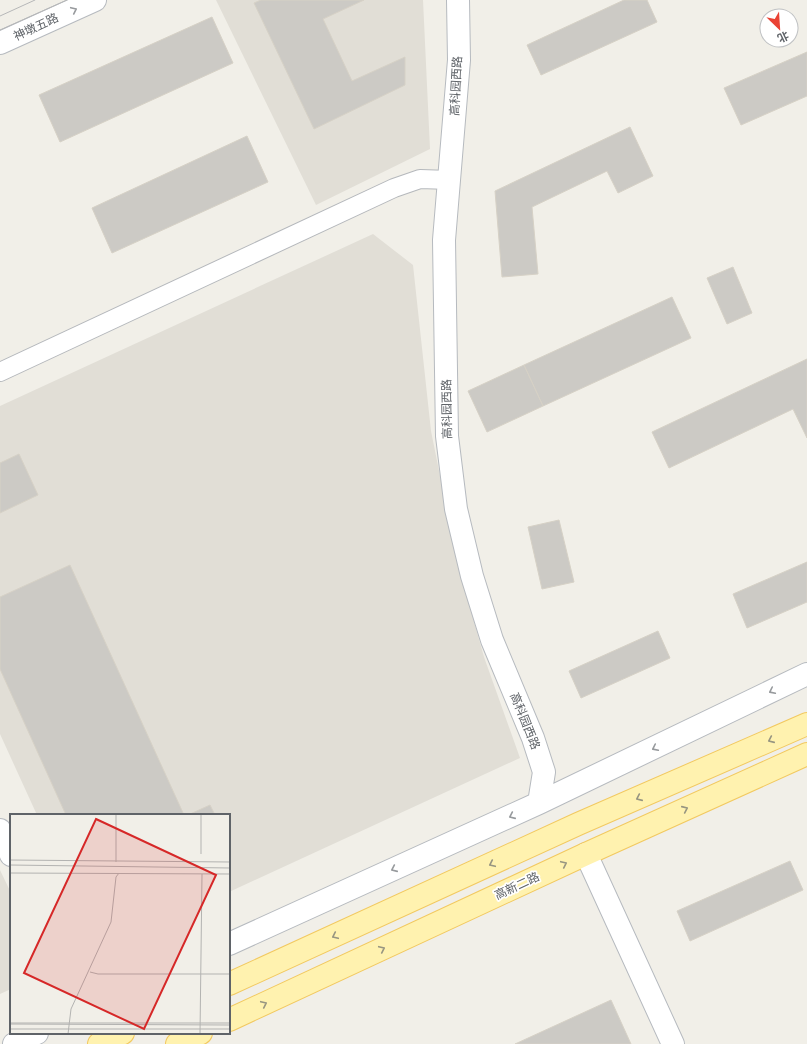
<svg xmlns="http://www.w3.org/2000/svg" width="807" height="1044" font-family="'Roboto Condensed','Noto Sans SC',sans-serif">
  <style>
    .education { fill: #e1ded6 }
    .building { fill: #cccac5; stroke: #d6d1c6 }
    .lines { fill: none; stroke-linecap: round; stroke-linejoin: round }
    .street-casing { stroke: #b5b8bc; stroke-width: 20 }
    .secondary-casing { stroke: #b6babf; stroke-width: 24 }
    .primary-casing { stroke: #f2c960; stroke-width: 24 }
    .street { stroke: #fff; stroke-width: 18 }
    .secondary { stroke: #fff; stroke-width: 22 }
    .primary { stroke: #fff2af; stroke-width: 22 }
    .tram { stroke: #b6b7b8; stroke-width: 1 }
    .oneway { stroke: #979a9d }
    .oneway2 { stroke: #979581 }
    .labels { text-anchor: middle; dominant-baseline: central; stroke-width: 3.5; stroke-linejoin: round; paint-order: stroke }
    .street-label { font-size: 12px; fill: #5f6368; stroke: #fff }
    .inset-road { fill: none; stroke: #b3b3b1; stroke-width: 1 }
    .view { fill: #d62828; fill-opacity: 0.15; stroke: #d62828; stroke-width: 2 }
    .inset-edge { fill: none; stroke: #5f6368; stroke-width: 2 }
  </style>
  <rect width="100%" height="100%" fill="#f1efe8"/>
  <path class="education" d="M216,0H423L430,149L316,205Z
    M373,234L413,265L431,431L458,565L484,657L520,758L229,892V815H37L0,734V406Z
    M0,870L11,893V989L0,994Z"/>
  <path class="building" d="M261,0H364L323,19L352,81L405,57V85L314,129L254,3Z
    M624,0H647L657,22L541,75L527,45Z
    M212,17L233,63L60,142L39,95Z
    M807,52V96L741,125L724,88Z
    M630,127L653,176L618,193L607,171L532,207L538,274L502,277L495,191Z
    M247,136L268,182L112,253L92,208Z
    M733,267L752,313L727,324L707,278Z
    M672,297L691,338L543,406L524,365Z
    M807,359V438L793,409L669,468L652,432Z
    M524,365L543,406L487,432L468,391Z
    M19,454L38,495L0,513V463Z
    M559,520L574,582L542,589L528,527Z
    M807,562V602L747,628L733,594Z
    M70,565L184,815H66L0,669V597Z
    M658,631L670,658L581,698L569,671Z
    M210,805L215,815H188Z
    M790,861L803,890L690,941L677,911Z
    M611,1000L631,1044H515Z"/>
  <g class="lines">
    <defs>
      <path id="street" d="M0,372L394,188L420,179L450,180"/>
      <path id="secondary" d="M458,0L459,60L444,240L447,436L456,509L472,576L492,640L533,738L544,772L539,803
        M0,43L95,0
        M0,830L11,855
        M586,854L673,1044
        M229,944L539,803L807,674
        M14,1044L37,1033"/>
      <path id="primary" d="M229,984L578,824L807,724
        M229,1020L586,854L807,754
        M99,1044L123,1033
        M177,1044L201,1033"/>
    </defs>
    <use href="#street" class="street-casing"/>
    <use href="#secondary" class="secondary-casing"/>
    <use href="#primary" class="primary-casing"/>
    <use href="#street" class="street"/>
    <use href="#secondary" class="secondary"/>
    <use href="#primary" class="primary"/>
    <path class="tram" d="M0,16L35,0
      M0,30L67,0"/>
  </g>
  <defs><path id="oneway-chevron" d="M-2-3.5L2.5 0L-2 3.5" fill="none" stroke-width="1.6" stroke-linecap="round" stroke-linejoin="round"/></defs>
  <g class="oneway">
    <use href="#oneway-chevron" transform="translate(74 10) rotate(-25)"/>
    <use href="#oneway-chevron" transform="translate(772 691) rotate(154)"/>
    <use href="#oneway-chevron" transform="translate(655 748) rotate(154)"/>
    <use href="#oneway-chevron" transform="translate(512 816) rotate(156)"/>
    <use href="#oneway-chevron" transform="translate(394 869) rotate(156)"/>
  </g>
  <g class="oneway2">
    <use href="#oneway-chevron" transform="translate(771 740) rotate(156)"/>
    <use href="#oneway-chevron" transform="translate(639 798) rotate(156)"/>
    <use href="#oneway-chevron" transform="translate(685 809) rotate(-24)"/>
    <use href="#oneway-chevron" transform="translate(492 864) rotate(155)"/>
    <use href="#oneway-chevron" transform="translate(564 864) rotate(-25)"/>
    <use href="#oneway-chevron" transform="translate(335 936) rotate(155)"/>
    <use href="#oneway-chevron" transform="translate(382 949) rotate(-25)"/>
    <use href="#oneway-chevron" transform="translate(264 1004) rotate(-25)"/>
  </g>
  <g class="labels">
    <g class="street-label">
      <text transform="translate(36 27) rotate(-25)">神墩五路</text>
      <text transform="translate(456 86) rotate(-87)">高科园西路</text>
      <text transform="translate(447 409) rotate(-91)">高科园西路</text>
      <text transform="translate(525 721) rotate(68)">高科园西路</text>
      <text transform="translate(517 886) rotate(-25)">高新二路</text>
    </g>
  </g>
  <g transform="translate(10 814)">
    <rect width="220" height="220" fill="#f1efe8"/>
    <path class="inset-road" d="M191,0V40M0,46L220,48M106,48V0M0,51L220,54M0,59L220,60M80,158L88,160H220M0,209H220M0,210L220,211M0,215H220M58,220L61,195L101,108L106,63L109,59M190,220L192,60"/>
    <path class="view" d="M86,5L206,61L134,215L14,159Z"/>
    <rect width="220" height="220" class="inset-edge"/>
  </g>
  <g transform="translate(779 28) rotate(155)"><circle r="19" fill="#ffffff" stroke="#bfc1c3"/>
  <path d="M0-3L7 15L0 10L-7 15Z" fill="#ea4335"/>
  <text y="-6" font-size="11" font-weight="bold" text-anchor="middle" fill="#5f6368">北</text>
  </g>
</svg>
